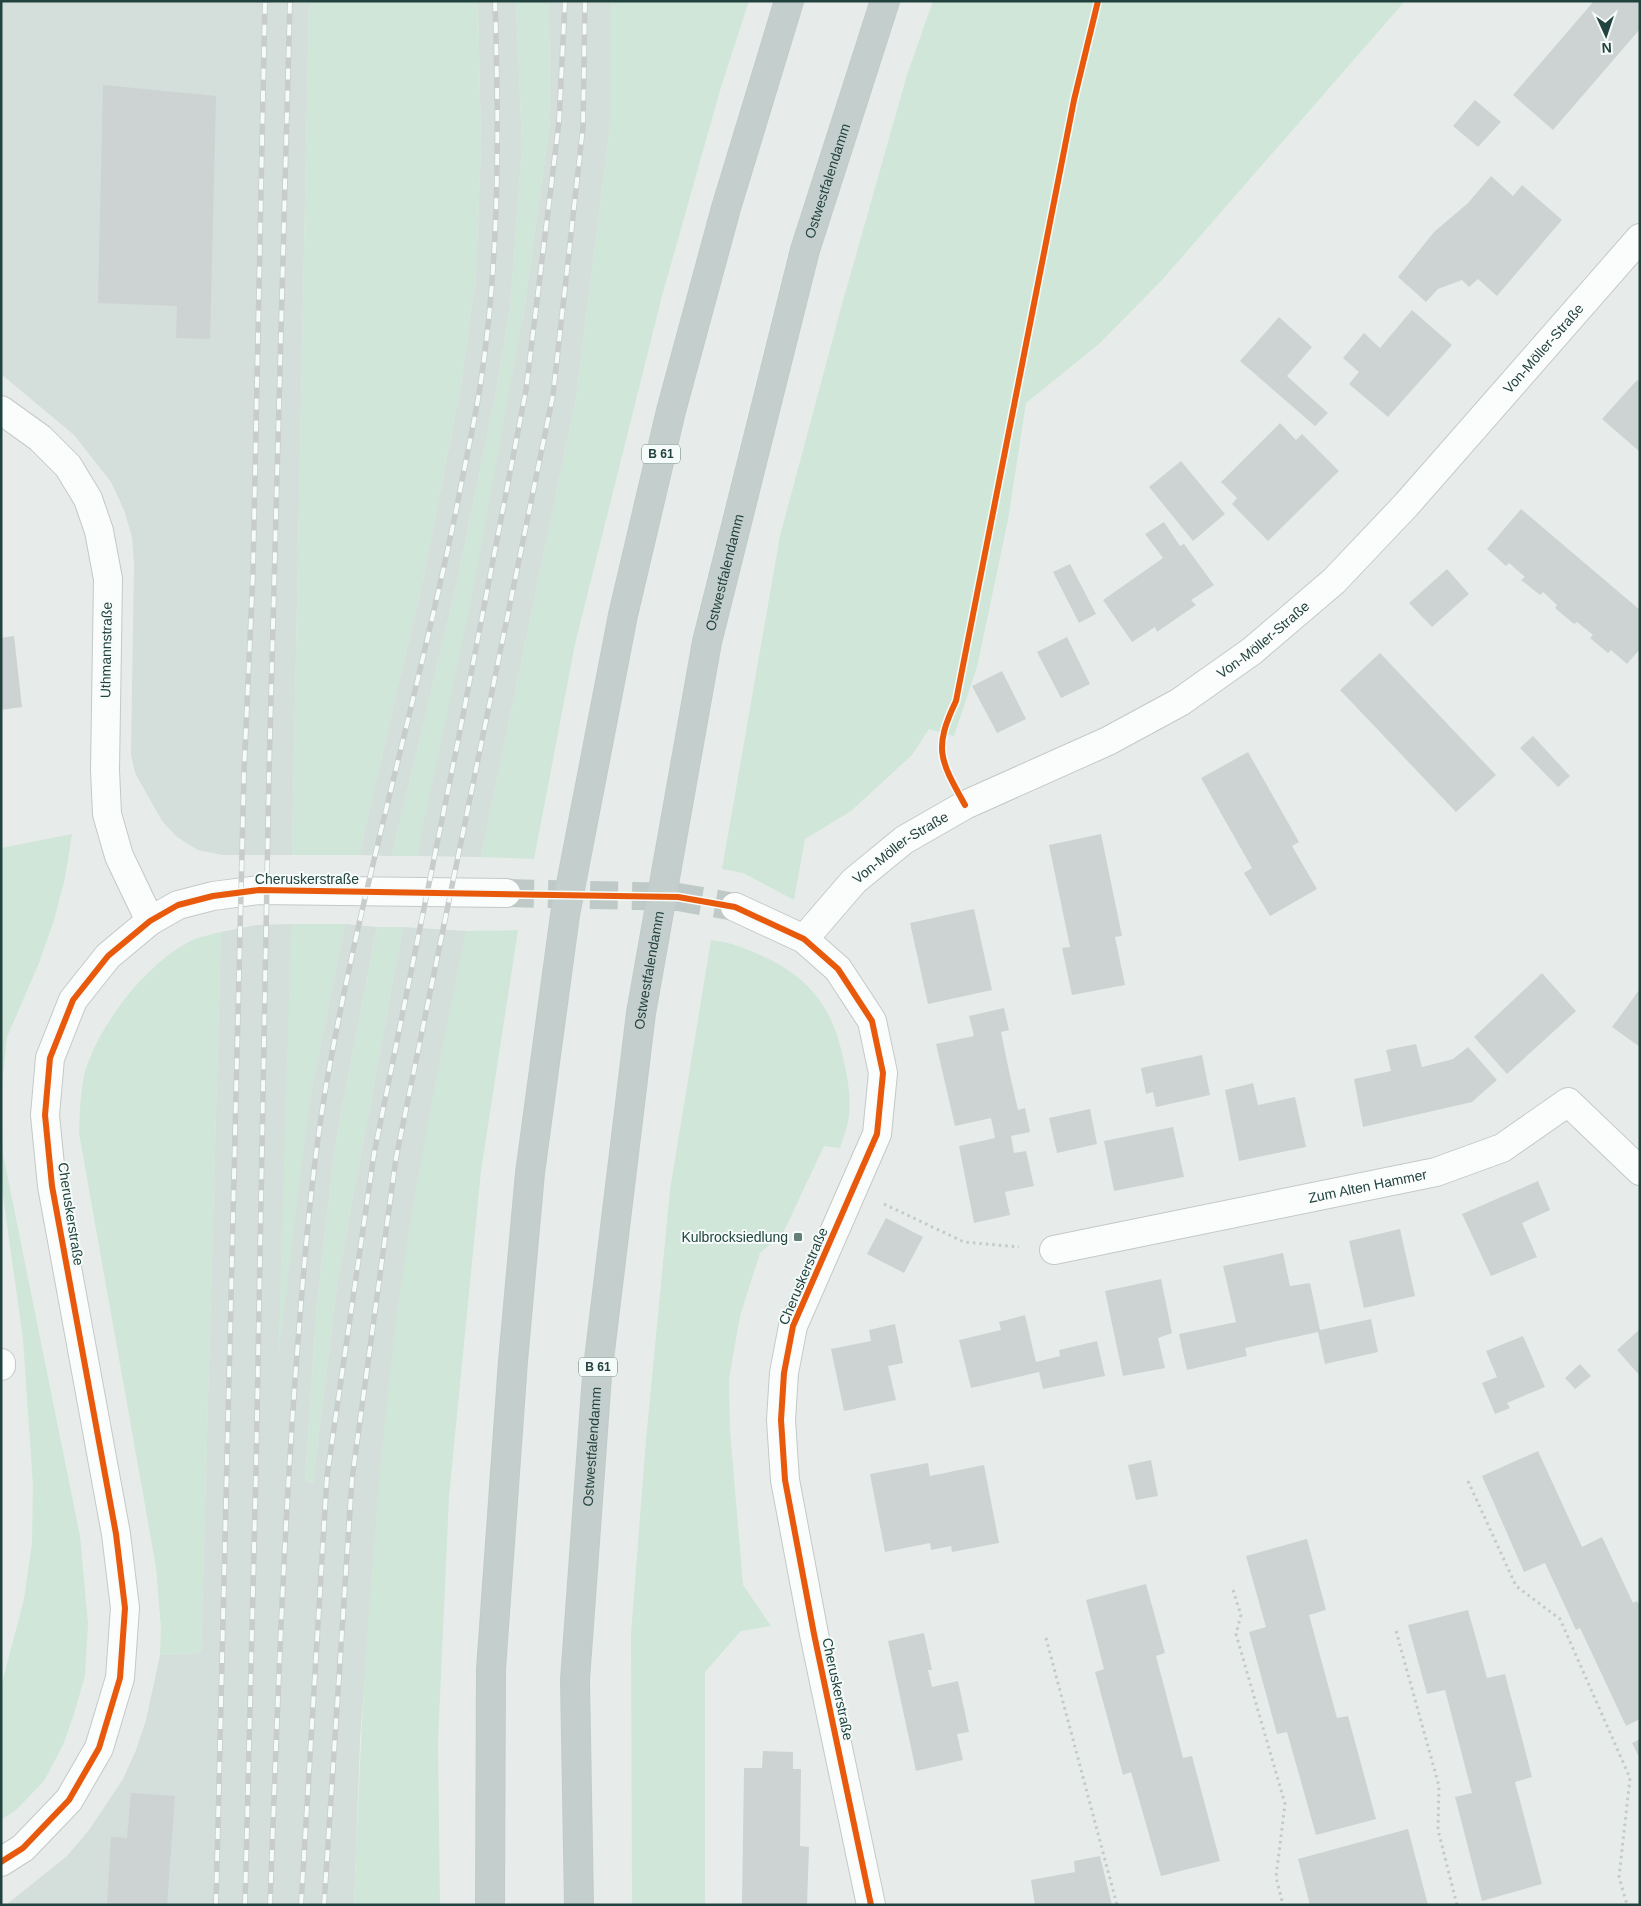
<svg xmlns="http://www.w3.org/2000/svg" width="1641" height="1906" font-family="Arial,sans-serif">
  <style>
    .built { fill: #d4dedb }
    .green { fill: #cfe6d9 }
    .building { fill: #cdd3d2 }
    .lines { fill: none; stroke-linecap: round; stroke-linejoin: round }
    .minor-tunnel { stroke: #bfcac8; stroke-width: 28; stroke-dasharray: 28 14; stroke-linecap: butt }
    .minor-casing { stroke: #c4c9c8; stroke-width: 30 }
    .trunk-casing { stroke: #c1cbca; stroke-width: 30 }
    .path { stroke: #c2cbca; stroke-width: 3; stroke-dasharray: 2.5 4; stroke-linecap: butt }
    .minor { stroke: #fbfcfc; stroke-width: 28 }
    .trunk { stroke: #c4cecc; stroke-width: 28 }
    .rail-casing { stroke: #c8cdcb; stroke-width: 5.5 }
    .rail { stroke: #f5fbf9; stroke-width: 4; stroke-dasharray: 11; stroke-linecap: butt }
    .cycleway-casing { stroke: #f5fbf9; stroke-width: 9 }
    .cycleway { stroke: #e8590c; stroke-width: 6 }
    .poi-dot { fill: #667e7a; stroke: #f5fbf9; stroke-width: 2 }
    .labels { text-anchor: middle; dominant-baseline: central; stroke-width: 4; stroke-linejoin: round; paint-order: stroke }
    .shield { fill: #f5fbf9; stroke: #617a76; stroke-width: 1 }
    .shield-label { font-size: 12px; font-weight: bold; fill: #21423e }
    .street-label { font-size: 14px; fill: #21423e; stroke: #f5fbf9 }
    .poi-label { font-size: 14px; fill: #21423e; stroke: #f5fbf9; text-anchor: end }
  </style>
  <rect width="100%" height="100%" fill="#e7ecea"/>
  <path class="built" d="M1,1H309L292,855H223L198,850L177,837L162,821L135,773L131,754L134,565L132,537L124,510L111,482L74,435L1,374Z
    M478,1H516L522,145L510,310L497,388L456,587L392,856L359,855L424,575L461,385L476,277L481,144Z
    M549,1H610V125L576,398L481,857L417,856L524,311L550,124Z
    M291,924L290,990L310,1099L345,924L377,927L335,1146L317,1303L305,1481L313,1483L337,1284L403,927L466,931L419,1185L396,1329L380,1483L360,1740L354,1905H6L67,1856L89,1830L123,1779L136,1750L146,1720L160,1655L201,1653L221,932L256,925Z"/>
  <path class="green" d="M309,1H478V5L481,144L476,277L461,385L424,575L359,855H292Z
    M516,1H549L550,124L524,311L473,592L417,856H392L456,587L497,388L510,310L522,145Z
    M610,1H749L721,87L662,296L575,644L534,859L481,857L576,398L610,125Z
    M933,1H1405L1161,281L1099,344L1026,403L1008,520L977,667L954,736L929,729L912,755L851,811L805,839L794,900L743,873L722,869L780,536L841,308L907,75Z
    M72,834L65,878L54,920L39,963L7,1037L1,1095V848Z
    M291,924H345L310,1099L278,1360Z
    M377,927H403L337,1284L313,1483L305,1481L317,1303L335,1146Z
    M518,930L481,1171L449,1496L438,1742L440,1905H354C361,1713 372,1520 395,1329C412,1197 439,1062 466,931Z
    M221,932L201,1653L160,1655L161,1628L156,1567L79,1133C80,1114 80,1095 84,1076C96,1027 149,959 195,939C203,936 213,934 221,932Z
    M711,940C729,942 742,947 758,954C810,977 833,1007 844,1062C848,1080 851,1097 849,1115C848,1126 843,1138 840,1148L824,1146L783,1233L760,1253L740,1316L729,1379L730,1430L743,1585L771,1626L741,1631L705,1672V1905H632L631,1633L646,1440L670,1190Z
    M1,1099L3,1154L80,1536L88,1624L85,1675L75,1711L63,1745L44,1781L16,1810L1,1820V1687L24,1599L32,1543L33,1485L23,1339L1,1181Z"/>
  <path class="building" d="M1594,1H1640V29L1553,130L1513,95Z
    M103,85L216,96L210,339L176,338L177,306L98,303Z
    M1475,100L1501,122L1478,147L1453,126Z
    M1491,176L1513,196L1522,185L1562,220L1497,296L1478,279L1469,287L1462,280L1438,289L1426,302L1398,277L1434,232L1468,203Z
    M1412,310L1452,345L1388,417L1349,384L1359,372L1343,358L1364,333L1380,348Z
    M1279,317L1312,347L1287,376L1328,413L1315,426L1240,361Z
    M1637,380L1640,382V452L1602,419Z
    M1280,423L1296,440L1302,434L1339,471L1268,541L1232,504L1237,498L1221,482Z
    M1181,461L1225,514L1193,541L1149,487Z
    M1521,509L1640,610V649L1627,664L1611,650L1608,653L1590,638L1593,635L1577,622L1574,624L1555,608L1557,605L1543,592L1540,595L1521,580L1525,577L1509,563L1506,566L1487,549Z
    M1164,522L1180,546L1184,544L1214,585L1191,600L1196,605L1157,632L1155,627L1132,642L1103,600L1163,558L1145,534Z
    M1070,564L1096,614L1079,623L1053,572Z
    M1447,569L1469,594L1432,627L1409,603Z
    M14,636L22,707L1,710V638Z
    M1067,637L1090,684L1061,698L1037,652Z
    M1380,653L1496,775L1456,812L1340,690Z
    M1002,671L1026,719L997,733L972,686Z
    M1533,736L1570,776L1558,787L1520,748Z
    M1248,752L1299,842L1292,846L1317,889L1270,916L1244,873L1252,868L1201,778Z
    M1101,834L1122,936L1115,937L1125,985L1072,995L1062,948L1070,947L1049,845Z
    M974,909L992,990L928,1004L910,923Z
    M1542,973L1576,1011L1507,1074L1474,1037Z
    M1640,989V1047L1612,1027Z
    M1004,1008L1009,1030L1001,1032L1009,1071L1018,1110L1025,1108L1030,1132L1011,1136L1014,1153L1026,1151L1034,1186L1005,1192L1010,1215L974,1223L959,1146L995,1138L991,1118L955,1126L936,1044L974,1036L969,1016Z
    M1416,1044L1422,1067L1453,1059L1468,1047L1497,1080L1472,1102L1363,1127L1354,1079L1391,1071L1386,1050Z
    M1202,1055L1210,1095L1156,1107L1153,1092L1146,1094L1141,1068Z
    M1253,1083L1258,1105L1295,1097L1306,1147L1239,1161L1225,1090Z
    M1090,1109L1097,1144L1057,1153L1049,1118Z
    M1173,1127L1184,1177L1114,1191L1104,1141Z
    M1538,1181L1550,1210L1522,1223L1537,1257L1491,1276L1462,1214Z
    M886,1218L923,1237L904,1273L867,1254Z
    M1400,1229L1415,1296L1364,1308L1349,1241Z
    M1283,1253L1290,1286L1310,1283L1320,1330L1371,1319L1378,1352L1325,1364L1318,1332L1245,1348L1247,1356L1187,1370L1179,1334L1236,1322L1223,1266Z
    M1161,1279L1172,1333L1158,1338L1165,1368L1123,1376L1105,1291Z
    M1025,1315L1036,1362L1060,1356L1059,1350L1097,1341L1105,1376L1043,1389L1039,1372L971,1388L959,1340L1001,1330L999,1322Z
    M895,1324L903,1363L888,1366L896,1400L844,1411L831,1349L871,1341L869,1330Z
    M1640,1329V1376L1617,1350Z
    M1523,1336L1545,1387L1507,1403L1510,1408L1495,1414L1482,1383L1497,1377L1486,1351Z
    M1580,1364L1591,1376L1575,1389L1565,1378Z
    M1538,1451L1582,1547L1602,1537L1633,1603L1637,1601L1640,1607V1719L1626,1726L1580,1628L1576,1630L1545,1563L1524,1572L1482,1476Z
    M1151,1460L1158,1496L1136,1500L1128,1465Z
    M928,1463L930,1476L984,1465L999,1543L952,1552L951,1546L931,1550L930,1543L885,1552L870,1474Z
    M1307,1539L1326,1610L1309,1615L1337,1718L1348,1716L1376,1819L1316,1835L1287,1732L1277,1734L1249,1632L1266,1627L1246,1556Z
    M1146,1584L1165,1653L1156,1656L1183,1758L1192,1756L1220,1861L1161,1876L1131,1772L1123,1775L1095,1672L1104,1669L1086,1600Z
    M1468,1610L1487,1678L1505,1674L1532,1777L1515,1782L1542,1884L1482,1901L1455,1797L1472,1793L1445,1690L1427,1694L1408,1625Z
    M924,1633L932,1670H928L932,1687L958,1681L969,1732L957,1734L963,1760L916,1771L888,1641Z
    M1640,1739V1759L1632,1743Z
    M763,1751L793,1752V1769H801L800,1846L809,1847L807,1905L742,1904L744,1768H762Z
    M131,1793L175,1796L167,1905H107L111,1837L127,1838Z
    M1408,1829L1428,1905H1310L1298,1859Z
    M1100,1856L1112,1905H1035L1031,1880L1075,1872L1074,1861Z"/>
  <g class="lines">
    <path class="minor-tunnel" d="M506,893L678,897L735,907"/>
    <defs>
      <g id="minor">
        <path d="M1,410L40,438L68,466L88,499L99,531L108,579L105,770L107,814L119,856L150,921"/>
        <path d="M735,907L804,939L838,969L872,1021L883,1073L877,1134L793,1326L784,1373L781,1420L785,1480L814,1634L871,1905"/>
        <path id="s1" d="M804,939L854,881L904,840L965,805L1108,741L1180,702L1252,651L1334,581L1407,504L1640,238"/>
        <path id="s2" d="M1054,1250L1436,1172L1502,1148L1568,1102L1640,1171"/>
        <path d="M1,1363V1366"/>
        <path d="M1,1862L23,1848L69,1800L99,1748L120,1678L125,1608L116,1534L52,1186L45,1115L50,1058L73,1000L108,956L150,921L178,905L213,896L259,890L506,893"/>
      </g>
      <g id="trunk">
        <path d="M490,1905L491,1669L513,1361L530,1173L565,915L623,615L671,411L726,208L789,1"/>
        <path id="s3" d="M579,1905L575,1680L597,1376L641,1013L707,642L805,250L885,1"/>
      </g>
    </defs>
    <use href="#minor" class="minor-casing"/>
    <use href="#trunk" class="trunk-casing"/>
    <path class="path" d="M884,1204L964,1242L1019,1247
      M1468,1481L1516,1586L1560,1619L1630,1778L1619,1877L1627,1905
      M1233,1590L1241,1615L1236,1634L1285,1804L1276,1877L1283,1905
      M1396,1631L1439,1786L1438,1830L1457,1905
      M1046,1638L1117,1905"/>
    <use href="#minor" class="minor"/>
    <use href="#trunk" class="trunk"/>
    <defs>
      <path id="rail" d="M216,1905L244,772L253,572L265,1
        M245,1905L256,1470L269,772L290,1
        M270,1905C277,1721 283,1538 297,1354C304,1264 311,1175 326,1086C361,888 418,697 458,501C465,463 474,425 480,387C500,259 499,130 495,1
        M301,1905L327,1476L374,1154L458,741L526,390L559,122L565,1
        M324,1905L352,1479L396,1158L553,395L583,127L585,1"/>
    </defs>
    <use href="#rail" class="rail-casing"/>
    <use href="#rail" class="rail"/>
    <defs>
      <path id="cycleway" d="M965,805C940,760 933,749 956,701L1074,100L1098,1
        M1,1862L23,1848L69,1800L99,1748L120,1678L125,1608L116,1534L52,1186L45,1115L50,1058L73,1000L108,956L150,921L178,905L213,896L259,890L678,897L735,907L804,939L838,969L872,1021L883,1073L877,1134L793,1326L784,1373L781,1420L785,1480L814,1634L871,1905"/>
    </defs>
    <use href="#cycleway" class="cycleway-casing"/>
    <use href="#cycleway" class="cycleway"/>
  </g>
  <rect class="poi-dot" x="793" y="1232" width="10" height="10" rx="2.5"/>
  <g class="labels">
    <g class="shield">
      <rect x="642" y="444.5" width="38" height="19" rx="4"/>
      <rect x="579" y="1357.5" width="38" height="19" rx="4"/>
    </g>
    <g class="shield-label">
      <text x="661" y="454">B 61</text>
      <text x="598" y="1367">B 61</text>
    </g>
    <g class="street-label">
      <text stroke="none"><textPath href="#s3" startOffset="1749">Ostwestfalendamm</textPath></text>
      <text stroke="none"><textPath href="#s1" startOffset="959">Von-Möller-Straße</textPath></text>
      <text stroke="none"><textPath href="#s3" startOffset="1344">Ostwestfalendamm</textPath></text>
      <text stroke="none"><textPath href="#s1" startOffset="554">Von-Möller-Straße</textPath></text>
      <text transform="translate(106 650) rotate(-89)">Uthmannstraße</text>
      <text stroke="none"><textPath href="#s1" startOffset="134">Von-Möller-Straße</textPath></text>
      <text x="307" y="879">Cheruskerstraße</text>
      <text stroke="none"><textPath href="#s3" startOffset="939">Ostwestfalendamm</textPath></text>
      <text stroke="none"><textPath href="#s2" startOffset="320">Zum Alten Hammer</textPath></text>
      <text transform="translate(71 1214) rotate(81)">Cheruskerstraße</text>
      <text transform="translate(803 1276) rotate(-67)">Cheruskerstraße</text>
      <text stroke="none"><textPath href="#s3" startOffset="459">Ostwestfalendamm</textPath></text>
      <text transform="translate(838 1689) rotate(78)">Cheruskerstraße</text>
    </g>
    <g class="poi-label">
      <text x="788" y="1237">Kulbrocksiedlung</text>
    </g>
  </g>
  <rect width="1641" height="1906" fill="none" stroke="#21423e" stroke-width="5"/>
  <g transform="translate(1606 35) rotate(177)" stroke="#f5fbf9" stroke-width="4" paint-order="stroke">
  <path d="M0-4L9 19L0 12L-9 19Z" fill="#21423e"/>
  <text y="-8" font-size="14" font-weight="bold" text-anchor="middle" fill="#21423e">N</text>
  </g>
</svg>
